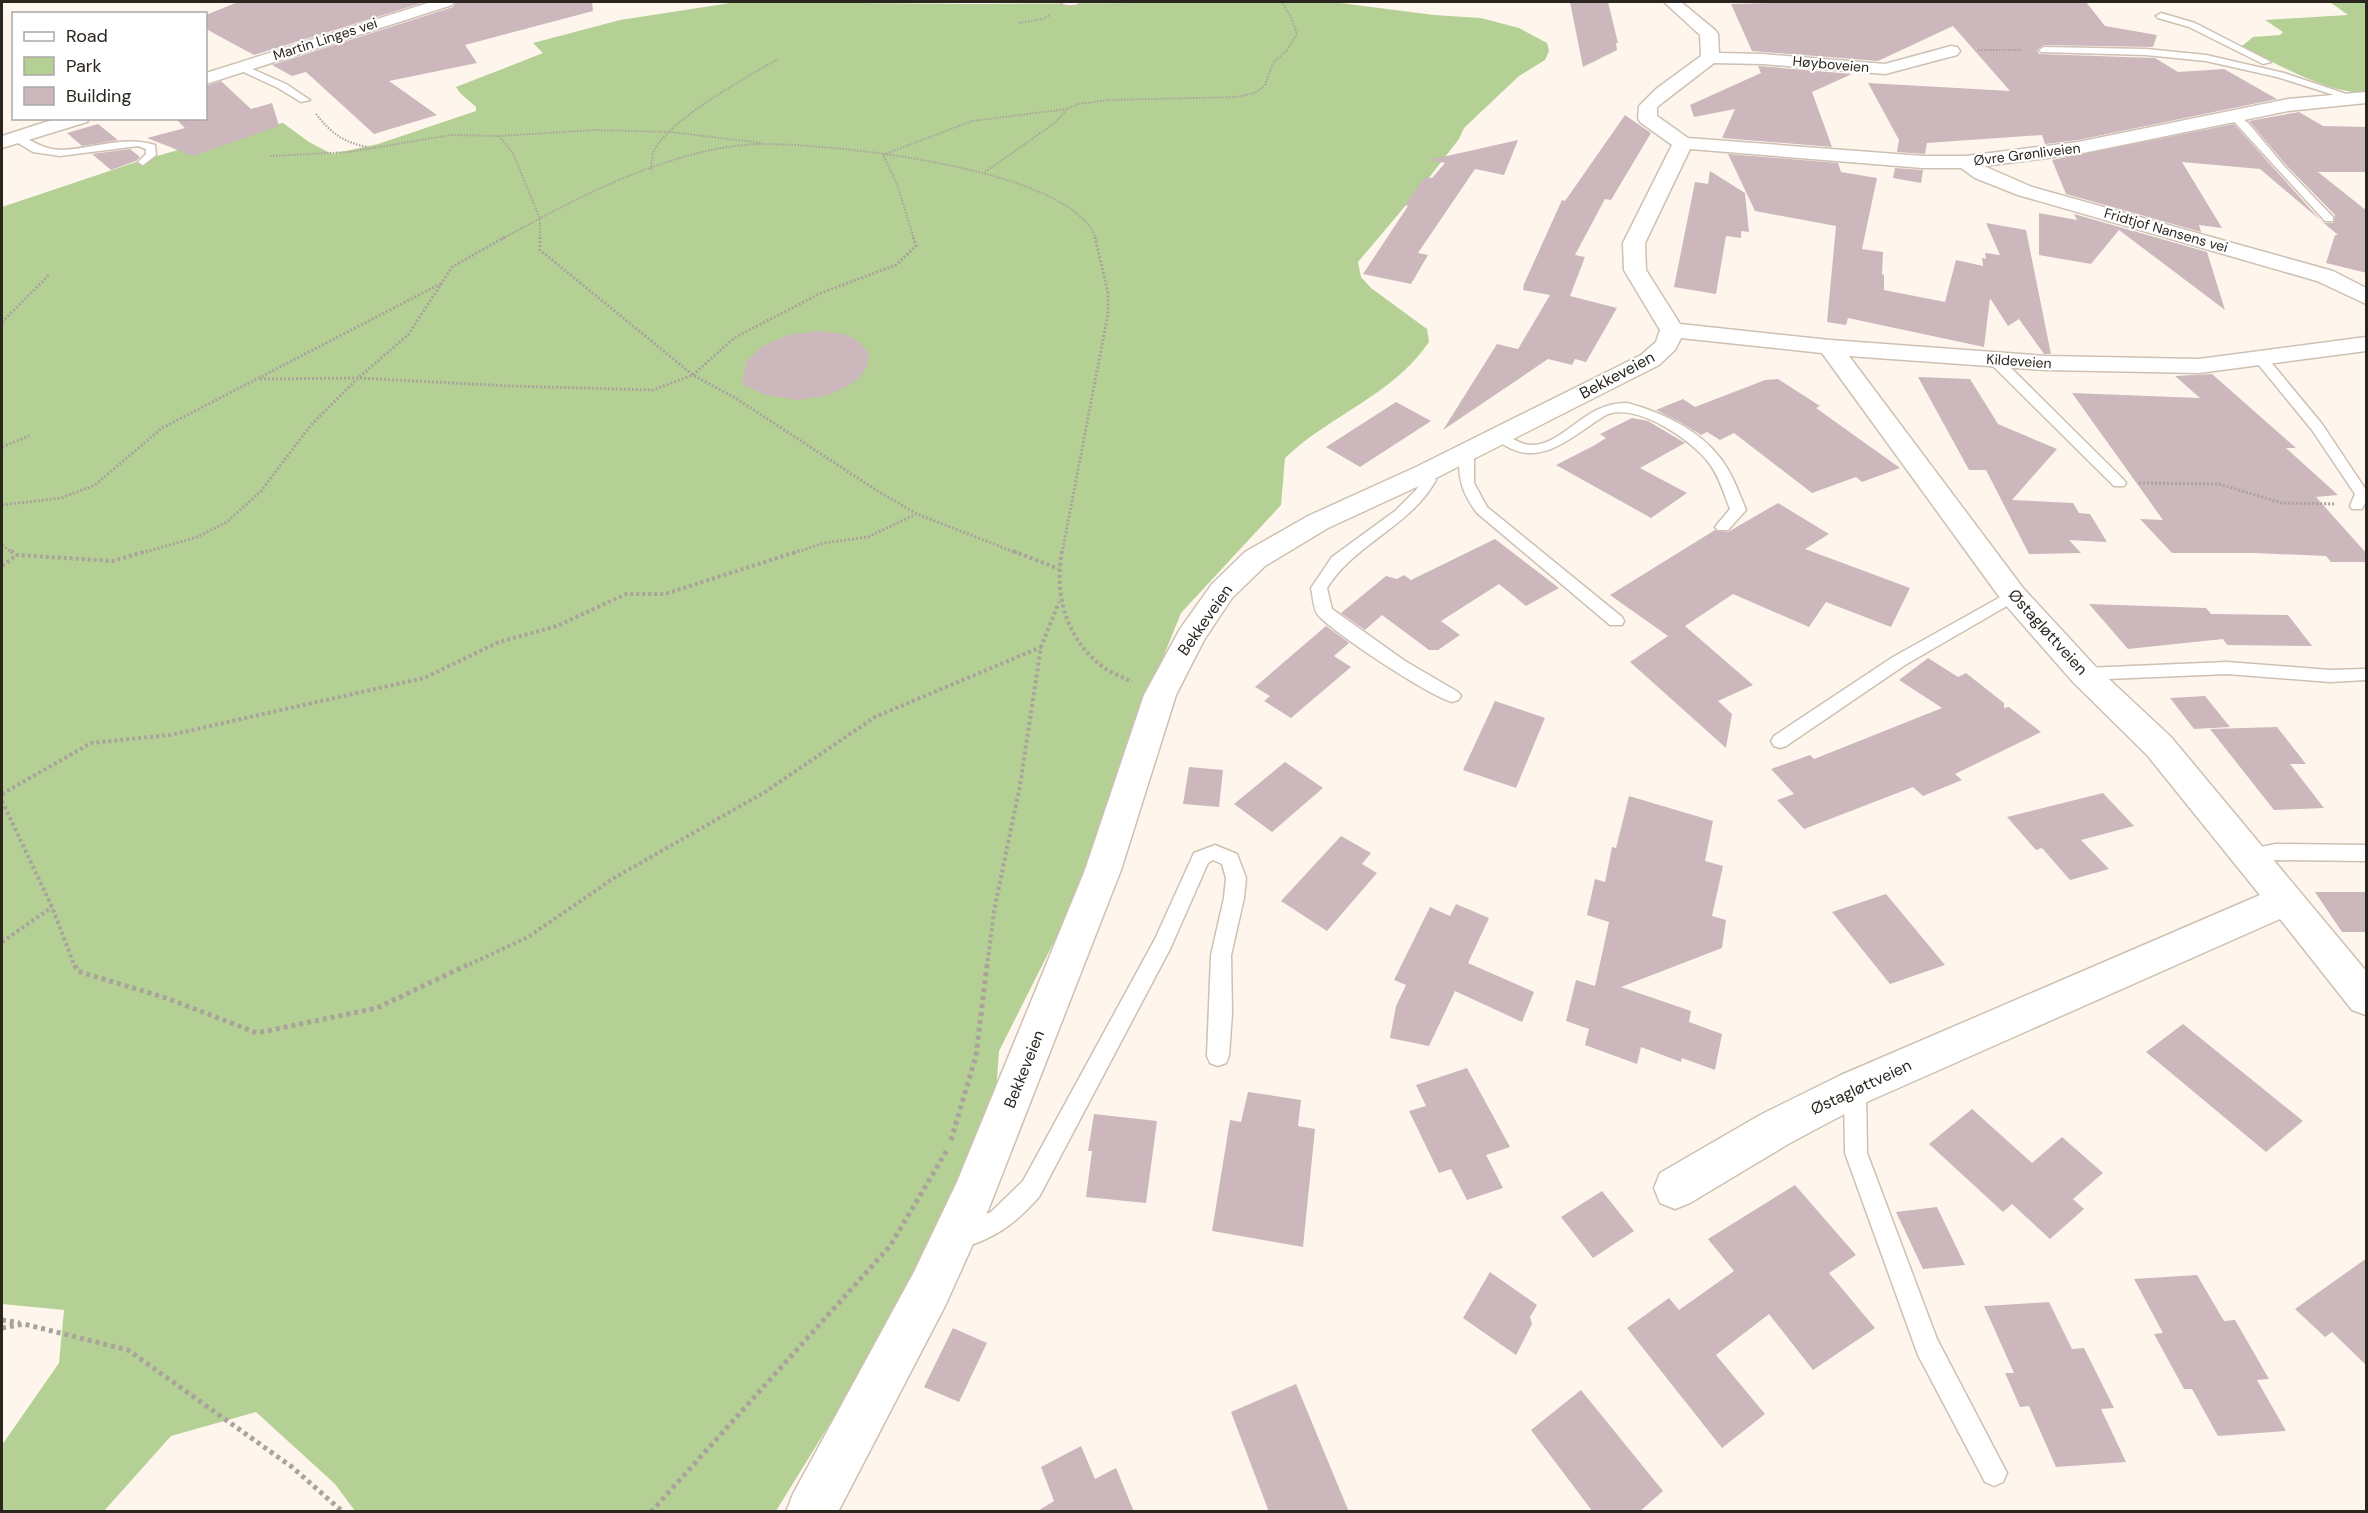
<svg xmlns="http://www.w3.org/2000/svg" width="2368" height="1513" font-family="'DM Sans',sans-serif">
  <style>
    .green { fill: #b5d095 }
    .building { fill: #ccb7bd }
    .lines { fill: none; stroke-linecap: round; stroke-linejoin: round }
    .service-casing { stroke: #cec0b2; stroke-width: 3 }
    .minor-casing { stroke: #cec0b2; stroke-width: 3 }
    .path-far3 { stroke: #aaa39c; stroke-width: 2; stroke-dasharray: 1.5 1.5; stroke-linecap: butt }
    .path-far2 { stroke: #aaa39c; stroke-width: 3; stroke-dasharray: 2 2; stroke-linecap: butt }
    .path-far1 { stroke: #aaa39c; stroke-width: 4; stroke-dasharray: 3 3; stroke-linecap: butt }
    .path { stroke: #aaa39c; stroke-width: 5; stroke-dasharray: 4 4; stroke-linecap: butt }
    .service { fill: #fff; fill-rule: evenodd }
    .minor { fill: #fff; fill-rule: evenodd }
    .labels { text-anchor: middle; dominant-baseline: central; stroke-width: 4.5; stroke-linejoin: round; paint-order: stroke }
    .far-street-label { font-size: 14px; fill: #2a251f; stroke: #fff }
    .street-label { font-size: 16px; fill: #2a251f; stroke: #fff }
  </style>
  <rect width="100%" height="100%" fill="#fef6ed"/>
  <path class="green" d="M737,2L974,4L1332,2L1434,15L1481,18L1519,28L1547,43L1549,51L1545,60L1519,76L1464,128L1459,139L1428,179L1358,262L1361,277L1371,288L1427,329L1429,342C1393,395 1330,415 1285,458L1281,505L1181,613L1158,670L1130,791L999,1051L994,1121L926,1268L776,1511H355L335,1484L256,1412L171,1436L104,1511L2,1512V1445L59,1363L64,1310L2,1304V207L133,163L254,128L283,123L309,142L332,154L378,144L476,111V107L460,93L456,87L543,53L533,43L620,20Z
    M2330,2H2366V93C2326,93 2277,64 2242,46L2253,37L2280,35L2283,32L2265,20L2348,15Z"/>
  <path class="building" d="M238,2H425L254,55L206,29V15Z
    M456,2H592L593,11L465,45L477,63L389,81L437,115L374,134L306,72L292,76L272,65L453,7Z
    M1570,2H1608L1618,43H1616L1617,50L1583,67Z
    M1806,2H2086L2105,26L2157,35L2153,47L2044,45L2037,50L2039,54L2155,58L2178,72L2224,69L2277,99L2078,140L2045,144L2042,135L1927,143L1925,154L1897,152L1899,140L1868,83L2010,91L1953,26L1878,61L1752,51L1731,4Z
    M1758,66L1852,74L1812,92L1832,147L1722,138L1735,109L1694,117L1690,105L1761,73Z
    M221,81L251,109L272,103L279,126L193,156L147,138L185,128L175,118H206V86Z
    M2299,112L2323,126L2367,127V172H2318L2367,211V273L2326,263L2335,235H2338L2260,169L2182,162L2222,228L2199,225L2201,232L2066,194L2052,160L2234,124L2323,223H2333L2335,215L2286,165L2249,121Z
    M1625,115L1651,133L1611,200L1605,199L1575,255L1585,257L1570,296L1617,308L1586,362L1575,359L1572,365L1548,359L1443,430L1497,344L1518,349L1550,295L1523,290L1524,284L1562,200L1565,201Z
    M98,124L118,140L82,146L67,133Z
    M1518,140L1504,175L1475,169L1418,253L1428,255L1411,284L1363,274L1408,206L1405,205L1425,177L1432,178L1445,163L1429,160Z
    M130,149L140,157L136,161L111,170L92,154Z
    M1728,154L1838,163L1841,172L1877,178L1862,249L1883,252L1882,274L1884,275V290L1945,302L1956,260L1983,266L1982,258L1986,259L1985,253L2000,255L1986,223L2026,230L2051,354H2044L2019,319L2008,326L1990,298L1984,347L1848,318L1846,325L1827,322L1836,226L1755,211Z
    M1895,168L1923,170L1921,183L1893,178Z
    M1710,171L1745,193L1749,232L1741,231V238L1726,236L1716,294L1674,287L1695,182L1708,184Z
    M2039,213L2077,220L2074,214L2207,252L2225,310L2119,230L2091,264L2039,255Z
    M821,331L847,335L859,342L866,350L869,358L867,366L861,376L850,385L825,396L796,400L766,395L742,384L747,361L761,347L788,335Z
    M2212,374L2296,448H2286L2338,495L2316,497L2367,554V562H2331L2326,556L2253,553H2172L2140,519L2163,520L2072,393L2200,398L2175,376Z
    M1918,377L1970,379L1998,424L2057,449L2012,500L2073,503L2079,513L2090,514L2107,542L2069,540L2081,553L2029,554L1986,470H1969Z
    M1778,379L1820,406L1816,408L1900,468L1862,482L1856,477L1812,493L1734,433L1720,440L1707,432L1701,435L1680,422L1656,410L1683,399L1695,407L1765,380Z
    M1396,402L1431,421L1360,467L1326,447Z
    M1632,418L1648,421L1685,443L1640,468L1687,493L1651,518L1556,465L1595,445L1606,438L1600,434Z
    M1778,503L1829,534L1805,549L1910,588L1891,627L1826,602L1809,627L1733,594L1685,626L1753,685L1718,701L1732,714L1726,748L1630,662L1668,636L1610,595L1715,530L1728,532Z
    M1495,539L1559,588L1526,606L1499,584L1441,621L1460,635L1438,650H1429L1382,615L1365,630L1341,613L1386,576L1397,579L1404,575L1411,580Z
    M2089,604L2206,608L2211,614L2288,615L2312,646L2227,645L2223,639L2128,649Z
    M1326,626L1349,643L1334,656L1351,667L1291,718L1264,701L1270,696L1255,687Z
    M1928,658L1958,677L1966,673L2004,703V708L2009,707L2041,732L1955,774L1962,780L1923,796L1913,787L1804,829L1777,800L1794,794L1771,769L1810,755L1814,759L1942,708L1899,680Z
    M2205,696L2230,727L2194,729L2170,698Z
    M1495,701L1545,718L1516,788L1463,770Z
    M2277,727L2306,764H2290L2324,808L2274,810L2210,729Z
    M1285,762L1323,788L1272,832L1234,804Z
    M1189,767L1223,770L1219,807L1183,804Z
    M2103,793L2134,826L2081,840L2109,869L2070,880L2042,848L2036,850L2007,817Z
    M1629,796L1713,821L1705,861L1723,866L1712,916L1726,920L1722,948L1621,987L1691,1011L1689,1022L1722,1034L1715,1070L1682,1058L1681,1062L1641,1047L1637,1064L1585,1045L1589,1029L1566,1021L1576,980L1595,986L1609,922L1587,915L1595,879L1605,882L1612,847L1616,848Z
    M1341,836L1371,853L1362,864L1377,873L1327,931L1281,901Z
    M2315,892H2367V932H2342Z
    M1886,894L1945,965L1890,984L1832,912Z
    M1456,904L1489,918L1468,963L1534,992L1522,1022L1455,991L1429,1046L1390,1038L1396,1006L1406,985L1394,980L1430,907L1450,916Z
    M2183,1024L2303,1121L2266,1152L2146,1052Z
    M1467,1068L1510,1147L1486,1155L1503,1188L1467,1200L1451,1169L1439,1173L1409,1111L1426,1106L1416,1085Z
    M1248,1092L1301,1100L1298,1126L1315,1129L1303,1247L1212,1231L1230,1120L1241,1122Z
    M1972,1109L2032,1163L2062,1137L2103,1173L2073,1199L2084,1209L2050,1239L2012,1204L2003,1212L1929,1144Z
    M1094,1114L1157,1121L1146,1203L1086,1197L1092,1151H1088Z
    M1795,1185L1856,1255L1829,1273L1875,1328L1813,1370L1769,1314L1716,1355L1765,1414L1722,1448L1627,1328L1669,1298L1679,1310L1734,1271L1708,1239Z
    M1602,1191L1634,1231L1593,1258L1561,1217Z
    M1937,1207L1965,1265L1923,1269L1896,1212Z
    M2367,1258V1366L2332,1332L2325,1337L2295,1309Z
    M1490,1272L1537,1305L1530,1317L1532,1324L1516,1355L1463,1318Z
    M2197,1275L2224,1321L2235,1320L2269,1379L2257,1380L2286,1431L2218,1436L2192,1389H2184L2154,1334L2163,1333L2134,1279Z
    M2049,1302L2072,1349L2084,1348L2114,1408L2101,1409L2126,1462L2056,1467L2029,1406L2020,1407L2005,1373H2014L1984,1306Z
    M953,1328L987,1343L959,1402L924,1387Z
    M1296,1384L1349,1512H1269L1231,1412Z
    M1581,1390L1663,1491L1639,1512H1593L1531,1430Z
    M1081,1446L1095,1479L1116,1468L1134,1512H1036L1054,1501L1041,1467Z"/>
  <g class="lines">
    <defs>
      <path id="service" d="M1060,2H1081C1077,6 1064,6 1060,2Z
        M2161,13L2195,23L2271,62L2263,64L2189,27L2158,18L2156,16Z
        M2044,47L2146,49L2206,55L2284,73L2358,98L2353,101L2277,77L2206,61L2146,55L2041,52L2039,50Z
        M237,65H243L286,84L310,100L301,102L278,88L237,69Z
        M2234,112L2249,124L2284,166L2333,217V221H2325L2230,117V113Z
        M17,135C33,140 43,150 61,150C92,149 125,135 155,145L156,155L143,165L138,162L146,154V149L138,146L60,156L33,152L13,140L12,138Z
        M2260,354L2265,355L2322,424L2366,490V501L2362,509H2352L2350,506L2355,494L2312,430L2253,358Z
        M1995,356L2000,357L2124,480L2126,483L2124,486H2114L1990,363L1988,360Z
        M1627,403C1661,412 1700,430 1721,459C1733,475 1739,493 1746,510L1728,530H1718L1715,527L1730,509C1724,494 1719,476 1709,463C1691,439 1638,404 1608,414C1577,431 1544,469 1506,446C1501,443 1495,441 1491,436L1498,432C1510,435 1520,446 1533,445C1566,443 1585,402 1627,403Z
        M1467,448L1474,452V483L1487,507L1622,617L1624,621L1622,625H1610L1477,513C1462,493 1457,477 1460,452Z
        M1425,469L1430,470L1436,480C1410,527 1355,543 1327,588L1332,609L1405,661L1458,692L1461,696L1458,700L1452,702C1428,695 1335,634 1318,615C1313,609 1313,596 1311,588L1332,557L1395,511L1416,490L1422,480L1418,473Z
        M2013,590L2019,591L2021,595L2019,599L1905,665L1786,746L1780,748L1774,746L1771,741L1774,736L1893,657Z
        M2227,662L2330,670L2364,669L2366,670V680L2330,682L2227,674L2084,680L2078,678L2075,674L2078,670L2084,668Z
        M2275,844L2366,845V861L2275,860L2250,864L2243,861L2240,856L2243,851Z
        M1215,845L1237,854L1246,878L1244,898L1231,955L1232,1013L1229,1056L1226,1063L1218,1066L1210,1063L1207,1056L1211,955L1224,898L1226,878L1222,864L1213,860L1208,863L1170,949L1039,1197C1013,1226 995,1238 957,1250L949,1246L945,1238L949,1230L991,1212L1023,1181L1155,939L1194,853Z
        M1855,1078L1863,1081L1866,1088L1867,1153L1937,1339L2007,1473L2003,1482L1994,1486L1985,1482L1918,1355L1845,1153L1844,1088L1847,1081Z"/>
      <path id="minor" d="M431,2H454L452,5L206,84V73Z
        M1664,2H1681L1715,30L1718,34L1719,53L1763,54L1885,64L1951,46L1957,47L1960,51L1957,55L1885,74L1763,64L1714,63L1657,107V116L1688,138L1923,156H1966L2078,142L2288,99L2366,92V103L2288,111L2078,154L1984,166L2032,187L2333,271L2366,288V304L2317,281L2018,195L1975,178L1961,168H1923L1690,149L1645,243L1646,270L1680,324L1830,340L2046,356L2199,359L2366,337V351L2199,373L2046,370L1849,356L2023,588L2095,666L2171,737L2366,971V1015L2352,1010L2280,919L1869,1101L1790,1143L1690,1203L1675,1209L1660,1203L1654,1188L1660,1173L1760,1115L1841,1075L2260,895L2147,755L2073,682L2003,602L1822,353L1681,338L1675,350L1659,365L1434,479L1328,528L1265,566L1232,598L1204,640L1176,695L1121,870L989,1208L946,1304L838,1512H786L793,1494L914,1272L957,1182L1085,870L1144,695L1180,629L1212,584L1245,552L1308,516L1416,467L1641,355L1656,342L1660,330L1624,270L1623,243L1672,145L1640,122L1638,118L1639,106L1656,89L1701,56L1700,35Z
        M58,118H89L87,122L2,148V136Z"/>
    </defs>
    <use href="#service" class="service-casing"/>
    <use href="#minor" class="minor-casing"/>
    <path class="path-far3" d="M1019,23L1043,19L1050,15
      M1978,50H2022
      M316,114C331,133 344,143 368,147
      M499,136L594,130L670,132L762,143
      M270,156L349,152L451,135L499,136L513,153L540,219V239
      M651,170C652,164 651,157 654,151C668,120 747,77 778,59
      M985,172L1056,122L1067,109L1078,104L1109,100L1236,97L1255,93L1265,85L1273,63L1287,50L1297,34L1292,19L1282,2
      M502,239C569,202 641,164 716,149C732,146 749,144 766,144C832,144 1074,168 1096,239
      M914,239L897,184L883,155L972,121L1067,109"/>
    <path class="path-far2" d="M540,237V250L693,375L737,399L879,492L917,514L1017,553
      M2,322L49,275
      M260,379L358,378L510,386L653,390L693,375L734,338L821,293L896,265L916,246L913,237
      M2,447L29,436
      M2139,483L2219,484L2282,503L2335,504
      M2,505L61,498L95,485L162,428L442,283
      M2,545L13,553
      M142,553L197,537L227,522L261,491L311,425L358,378L408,335L452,267L505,237
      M794,553L824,543L868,537L916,514
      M1062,553L1108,314V293L1095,237"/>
    <path class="path-far1" d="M11,551L17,555L113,561L147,551
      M1013,551L1059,569
      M1062,551C1054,595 1066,639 1103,667C1111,673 1123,677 1132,682
      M2,566L17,555
      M2,794L91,743L170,735L424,678L499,642L557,626L626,594H665L799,551
      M2,801L52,907L75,967
      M2,942L52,907
      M464,967L528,937L614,878L765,792L875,717L1041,647
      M987,967L994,911L1020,785L1041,647L1059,602"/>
    <path class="path" d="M75,965L77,971L166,998L257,1033L377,1008L467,965
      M951,1140L976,1056L987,965
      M2,1320L20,1323
      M2,1328L24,1324L128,1350L292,1467L343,1512
      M651,1512L890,1246L947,1150"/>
    <use href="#service" class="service"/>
    <use href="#minor" class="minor"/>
  </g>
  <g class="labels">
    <g class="far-street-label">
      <text transform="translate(325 39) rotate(-18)">Martin Linges vei</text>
      <text transform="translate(1831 64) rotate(5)">Høyboveien</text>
      <text transform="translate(2027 154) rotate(-7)">Øvre Grønliveien</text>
      <text transform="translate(2166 230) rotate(16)">Fridtjof Nansens vei</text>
      <text transform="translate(2019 361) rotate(4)">Kildeveien</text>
    </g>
    <g class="street-label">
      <text transform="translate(1617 375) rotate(-28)">Bekkeveien</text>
      <text transform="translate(1205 620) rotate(-55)">Bekkeveien</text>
      <text transform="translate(2048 632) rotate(48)">Østagløttveien</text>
      <text transform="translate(1024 1069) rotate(-68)">Bekkeveien</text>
      <text transform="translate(1861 1087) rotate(-25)">Østagløttveien</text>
    </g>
  </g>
  <rect width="2368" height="1513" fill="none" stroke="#2a251f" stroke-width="6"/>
  <rect x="12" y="12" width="195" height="108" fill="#ffffff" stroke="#aaa8a5" stroke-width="1.5"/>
  <rect x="24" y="32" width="30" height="9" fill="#ffffff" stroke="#aaa8a5" stroke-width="1.5"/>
  <text x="66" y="42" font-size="18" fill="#2a251f">Road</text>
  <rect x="24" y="57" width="30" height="18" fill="#b5d095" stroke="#aaa8a5" stroke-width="1.5"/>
  <text x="66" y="72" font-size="18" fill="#2a251f">Park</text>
  <rect x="24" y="87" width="30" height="18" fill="#ccb7bd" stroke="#aaa8a5" stroke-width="1.5"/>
  <text x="66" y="102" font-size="18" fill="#2a251f">Building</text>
</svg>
